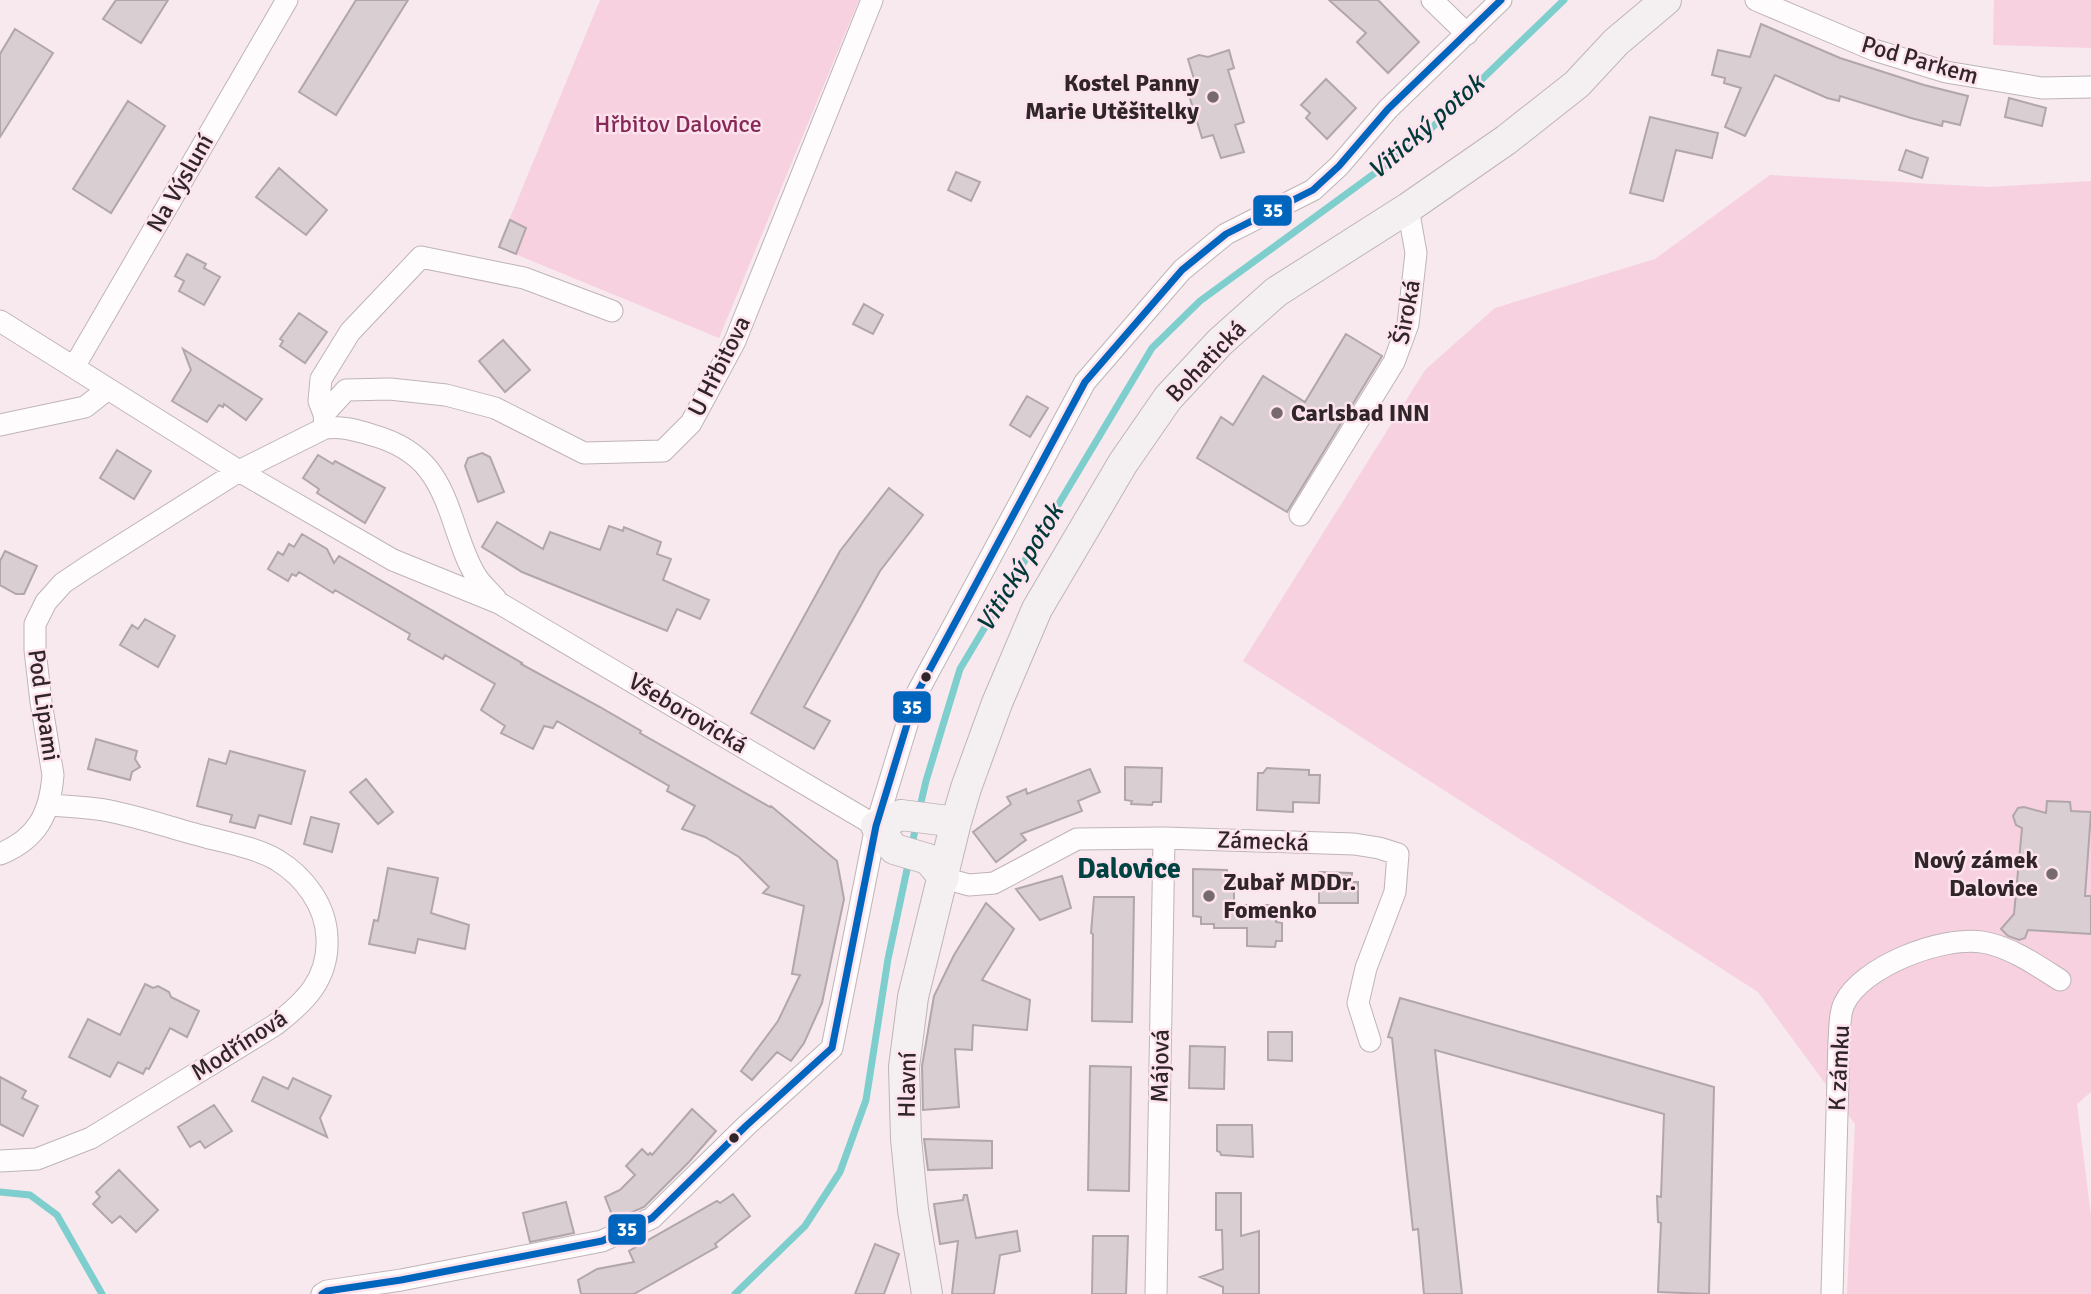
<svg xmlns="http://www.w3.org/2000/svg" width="2091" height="1294" font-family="Signika,sans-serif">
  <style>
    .green { fill: #f7d1e0 }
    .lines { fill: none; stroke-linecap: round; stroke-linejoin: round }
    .stream { stroke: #7ececd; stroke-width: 7 }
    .building { fill: #d9ced1; stroke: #b1a6aa; stroke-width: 2 }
    .street-casing { stroke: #bfb4b8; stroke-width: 23 }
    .secondary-casing { stroke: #bfb4b8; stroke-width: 32 }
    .street { stroke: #fefcfc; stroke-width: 21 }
    .secondary { stroke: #f4f0f1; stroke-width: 30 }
    .bus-1-casing { stroke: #fde3ed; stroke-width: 12 }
    .bus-1 { stroke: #0065bd; stroke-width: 7 }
    .poi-dot { fill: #766a6f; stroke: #fde3ed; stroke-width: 2.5 }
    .bus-dot { fill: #30262a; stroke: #fde3ed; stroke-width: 2.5 }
    .labels { text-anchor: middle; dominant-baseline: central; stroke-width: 5; stroke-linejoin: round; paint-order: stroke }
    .street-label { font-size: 24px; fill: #30262a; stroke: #fde3ed }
    .poi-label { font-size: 24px; font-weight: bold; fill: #30262a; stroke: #fde3ed; text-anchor: end }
    .park-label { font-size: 24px; fill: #872958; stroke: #fde3ed }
    .water-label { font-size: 26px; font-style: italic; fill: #003a39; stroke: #fde3ed }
    .quarter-label { font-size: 28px; font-weight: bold; fill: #004342; stroke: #fde3ed }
    .line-badge { stroke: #fde3ed; stroke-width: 2.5 }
    .badge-label { font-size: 19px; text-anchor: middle; font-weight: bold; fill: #fff }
  </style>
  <rect width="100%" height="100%" fill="#f7e9ee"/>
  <path class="green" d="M600,0H859L719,338L498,247Z
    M1994,0H2091V48L1993,45Z
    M1770,175L1989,187L2091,181V1092L2077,1104L2091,1216V1294H1847L1855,1124L1758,992L1243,661L1425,370L1495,308L1655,259Z"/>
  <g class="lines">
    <path class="stream" d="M919,811L926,781L960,669L1152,348L1200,301L1416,143L1564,0
      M911,848L917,822
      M0,1192L30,1195L57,1215L102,1294
      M735,1294L805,1226L840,1172L866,1100L888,959L909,860"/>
  </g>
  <path class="building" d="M116,0H168L141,43L103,19Z
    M356,0H408L336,115L299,92Z
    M1329,0H1378L1419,42L1388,73L1357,42L1366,33Z
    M1761,24L1840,58L1924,85L1968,96L1960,125L1943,121L1942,126L1911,118L1840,96L1839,101L1827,98L1775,75L1745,136L1725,127L1741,88L1724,83L1725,78L1712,75L1718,50L1750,57Z
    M15,29L53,53L0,137V54Z
    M1229,50L1234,68L1228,70L1244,122L1235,125L1244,152L1221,158L1213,135L1202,138L1185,82L1194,79L1188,59L1199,55L1208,57Z
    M1326,79L1356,108L1327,139L1306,118L1310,113L1301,105Z
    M2009,98L2046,108L2042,126L2005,117Z
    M128,101L165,126L111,213L73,189Z
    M1650,117L1718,133L1712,158L1676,150L1663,201L1630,193Z
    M1906,150L1928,158L1922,178L1899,170Z
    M279,168L327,210L306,235L256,197Z
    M956,172L980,182L971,201L948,190Z
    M510,220L526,228L516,254L499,247Z
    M187,254L206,264L204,268L220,277L204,305L179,291L184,281L175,276Z
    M864,304L883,315L873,334L853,324Z
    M299,313L327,332L305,363L280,346L283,341L280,339Z
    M1346,334L1382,356L1287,512L1197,458L1221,417L1233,425L1263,376L1305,402Z
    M503,340L530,370L505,392L479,361Z
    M183,349L262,399L246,420L224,404L223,407L219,405L207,422L172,401L191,370Z
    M1027,396L1048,408L1030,437L1010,425Z
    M117,450L151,471L134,499L100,478Z
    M482,453L490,457L504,492L478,502L465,466L468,458Z
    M318,455L333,464L335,461L385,488L365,523L317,493L319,489L303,478Z
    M889,488L923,515L880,571L804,707L830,721L814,749L751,713L840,551Z
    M497,522L543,549L550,532L600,550L609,526L623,531L624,527L661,542L657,554L671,559L663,580L709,600L700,619L677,609L667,631L522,572L482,547Z
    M302,534L327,549L334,563L339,556L522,663L521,664L600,707L641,731L640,733L770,807L771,806L837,861L844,899L822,1003L804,1043L791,1061L777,1052L752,1080L741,1071L778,1021L800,975L792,974L804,906L763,893L769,887L739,857L705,837L682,829L695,806L667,791L669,786L557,721L553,728L544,726L533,749L501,733L505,726L481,710L495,684L445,655L443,659L408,639L410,634L335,590L333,593L299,572L296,576L292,574L288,581L268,569L278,552L283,555L289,544L294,547Z
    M5,551L37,566L24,594H16L0,585V561Z
    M145,619L175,636L158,667L120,645L132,625L138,629Z
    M96,739L137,751L135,759L140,767L132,772L130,780L88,769Z
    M230,751L305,771L291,824L259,815L255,828L230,822L232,815L197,806L209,759L226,764Z
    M1125,767L1162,768L1161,802H1153L1152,805L1131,804L1132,801L1125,800Z
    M1267,768L1309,770V775H1320L1319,803L1293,802V812L1257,810L1258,773H1263Z
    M1090,769L1100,792L1078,801L1082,811L1021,834L1026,840L996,862L973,832L1011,804L1007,797L1026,789L1027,794Z
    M366,779L393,812L378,824L350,792Z
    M2047,801L2070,802L2071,811L2091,812L2085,896H2091V934L2028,930L2025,938L2019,940L2008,936L2001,929L2014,914L2022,828L2016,825L2013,816L2018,808L2024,807L2046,813Z
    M311,817L339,824L332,852L304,844Z
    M388,868L438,878L431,913L469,925L465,949L418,939L415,953L369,944L374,920L378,921Z
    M1193,869L1227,870V873H1234V905H1270L1271,913H1277L1276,922L1282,923V941H1276L1275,947L1247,946V928H1214V924H1201V917L1193,916Z
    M1319,872L1352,873L1351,882H1358V903H1319Z
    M1062,876L1071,908L1040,920L1016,889Z
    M1094,897H1134L1132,1022L1092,1021L1093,934L1091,933Z
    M986,903L1014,929L982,980L1030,1000L1027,1030L973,1025L972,1050L955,1049L959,1107L923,1110L922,1066L934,996L954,955Z
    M145,984L153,988L158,986L169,992L171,997L199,1011L187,1037L170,1028L149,1069L146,1068L143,1074L118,1062L110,1077L69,1057L88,1019L120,1035Z
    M1400,998L1714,1087L1709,1294L1658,1292L1661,1223L1658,1222L1657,1196L1661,1197L1664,1114L1435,1050L1462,1294H1424L1418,1229L1413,1230L1392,1038L1388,1037Z
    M1268,1032H1292V1061L1268,1060Z
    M1190,1046L1225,1047L1224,1089L1189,1088Z
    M1090,1066L1131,1067L1129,1191L1088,1190Z
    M0,1077L26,1091L22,1098L38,1106L23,1136L0,1124Z
    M263,1077L288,1089L293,1078L331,1096L320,1118L327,1137L252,1101Z
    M214,1105L232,1131L205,1148L200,1141L190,1147L178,1127Z
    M692,1109L716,1131L689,1162L644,1207L614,1220L605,1197L620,1190L635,1175L626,1166L642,1149L648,1155L650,1153L652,1155Z
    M1217,1125H1252L1253,1157L1221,1155L1220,1152L1217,1151Z
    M924,1139L992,1141V1168L928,1170Z
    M119,1170L158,1210L136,1232L120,1216L112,1223L93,1204L100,1197L96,1192Z
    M1216,1193H1241V1236L1259,1231V1294H1223V1287L1200,1277L1223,1269L1222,1230H1216Z
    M733,1194L750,1216L715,1244L717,1247L634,1294H581L578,1280L597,1269L634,1262L629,1251L717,1201L720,1203Z
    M964,1195H967L976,1238L1017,1231L1020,1251L1000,1255L994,1294H952L958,1241L940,1244L934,1204L963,1200Z
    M566,1202L574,1233L530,1242L523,1213Z
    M1093,1236H1128L1126,1294H1092Z
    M875,1244L899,1254L884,1294H855Z"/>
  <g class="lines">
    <defs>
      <path id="street" d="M1432,0L1467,34
        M1756,0L1874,50L1946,72L2042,88L2091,87
        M0,321L239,471L393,560L499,603L876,826
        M74,367L287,0
        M324,414L319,401L321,379L350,332L421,257L524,278L612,311
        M0,425L85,407L108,389
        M325,428L324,414L346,390L390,389L446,395L495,408L584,453L663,451L691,423L735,341L872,0
        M1300,515L1394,362L1408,324L1416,253L1408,208
        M0,854C37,839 50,814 53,775L41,702L35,650V624L46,602L63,583L87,567L239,471L325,428C341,426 356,430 372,435C426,450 440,480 456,529C462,546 468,565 478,579C483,586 490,592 496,599
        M944,878L969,885L994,883L1077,839L1164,838L1354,844L1379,848L1398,854L1395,892L1366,968L1358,1003L1370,1041
        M0,1161L37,1159L91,1138L275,1025C305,1002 329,979 327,938C326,906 305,877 277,860C256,848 229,843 206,837C173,829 130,813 97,809C81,807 65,806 49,805
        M322,1294L327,1291L401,1280L602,1241L652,1218L747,1125L832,1048L876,826L916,695L1085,382L1182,270L1226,234L1313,190L1339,166L1388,109L1501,0
        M1156,1294L1164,838
        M1832,1294L1839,1041C1840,1030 1839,1014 1844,1004C1862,966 1942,936 1982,942C2009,946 2038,966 2060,980"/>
      <path id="secondary" d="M944,878L928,859L894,849L876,826L901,815L956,822
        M927,1294L913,1210L906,1139L904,1067L913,997L956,822L966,788L997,703L1037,609L1123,463L1168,398L1220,342L1276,292L1408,208L1506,140L1577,84L1616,42L1666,0"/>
    </defs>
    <use href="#street" class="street-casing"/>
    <use href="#secondary" class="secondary-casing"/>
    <use href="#street" class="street"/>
    <use href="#secondary" class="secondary"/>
    <defs>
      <path id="bus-1" d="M322,1294L327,1291L401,1280L602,1241L652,1218L747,1125L832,1048L876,826L916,695L1085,382L1182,270L1226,234L1313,190L1339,166L1388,109L1501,0"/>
    </defs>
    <use href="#bus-1" class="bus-1-casing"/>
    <use href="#bus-1" class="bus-1"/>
  </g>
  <g class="poi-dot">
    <circle cx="1213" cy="97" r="7"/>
    <circle cx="1277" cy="413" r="7"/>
    <circle cx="2052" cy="874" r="7"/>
    <circle cx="1209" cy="896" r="7"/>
  </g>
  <g class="bus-dot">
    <circle cx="926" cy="677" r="6"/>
    <circle cx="734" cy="1138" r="6"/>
  </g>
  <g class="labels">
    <g class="street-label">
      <text transform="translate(1920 60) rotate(16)">Pod Parkem</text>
      <text transform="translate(180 183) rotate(-60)">Na Výsluní</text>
      <text transform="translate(1406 312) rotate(-79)">Široká</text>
      <text transform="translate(1206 361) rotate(-46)">Bohatická</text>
      <text transform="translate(719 366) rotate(-63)">U Hřbitova</text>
      <text transform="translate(44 705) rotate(82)">Pod Lipami</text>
      <text transform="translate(688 713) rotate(31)">Všeborovická</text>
      <text transform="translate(1263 841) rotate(2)">Zámecká</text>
      <text transform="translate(239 1045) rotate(-33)">Modřínová</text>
      <text transform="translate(1160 1066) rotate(-89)">Májová</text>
      <text transform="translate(1839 1068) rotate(-87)">K zámku</text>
      <text transform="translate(907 1085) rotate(-89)">Hlavní</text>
    </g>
    <g class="poi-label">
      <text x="1199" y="83">Kostel Panny<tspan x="1199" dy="28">Marie Utěšitelky</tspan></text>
      <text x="1291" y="413" text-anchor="start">Carlsbad INN</text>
      <text x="2038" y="860">Nový zámek<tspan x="2038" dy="28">Dalovice</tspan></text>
      <text x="1223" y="882" text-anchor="start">Zubař MDDr.<tspan x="1223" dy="28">Fomenko</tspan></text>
    </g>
    <g class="park-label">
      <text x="678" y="124">Hřbitov Dalovice</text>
    </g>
    <g class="water-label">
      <text transform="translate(1426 127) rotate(-41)">Vitický potok</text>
      <text transform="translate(1020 568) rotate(-59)">Vitický potok</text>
    </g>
    <g class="quarter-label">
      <text x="1129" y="869">Dalovice</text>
    </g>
  </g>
  <g class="line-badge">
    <rect x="1252" y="194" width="41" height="33" rx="7" fill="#0065bd"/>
    <rect x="892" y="690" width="40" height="34" rx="7" fill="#0065bd"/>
    <rect x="607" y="1213" width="40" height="33" rx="7" fill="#0065bd"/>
  </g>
  <g class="badge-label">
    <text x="1273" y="217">35</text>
    <text x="912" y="714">35</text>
    <text x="627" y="1236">35</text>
  </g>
</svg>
